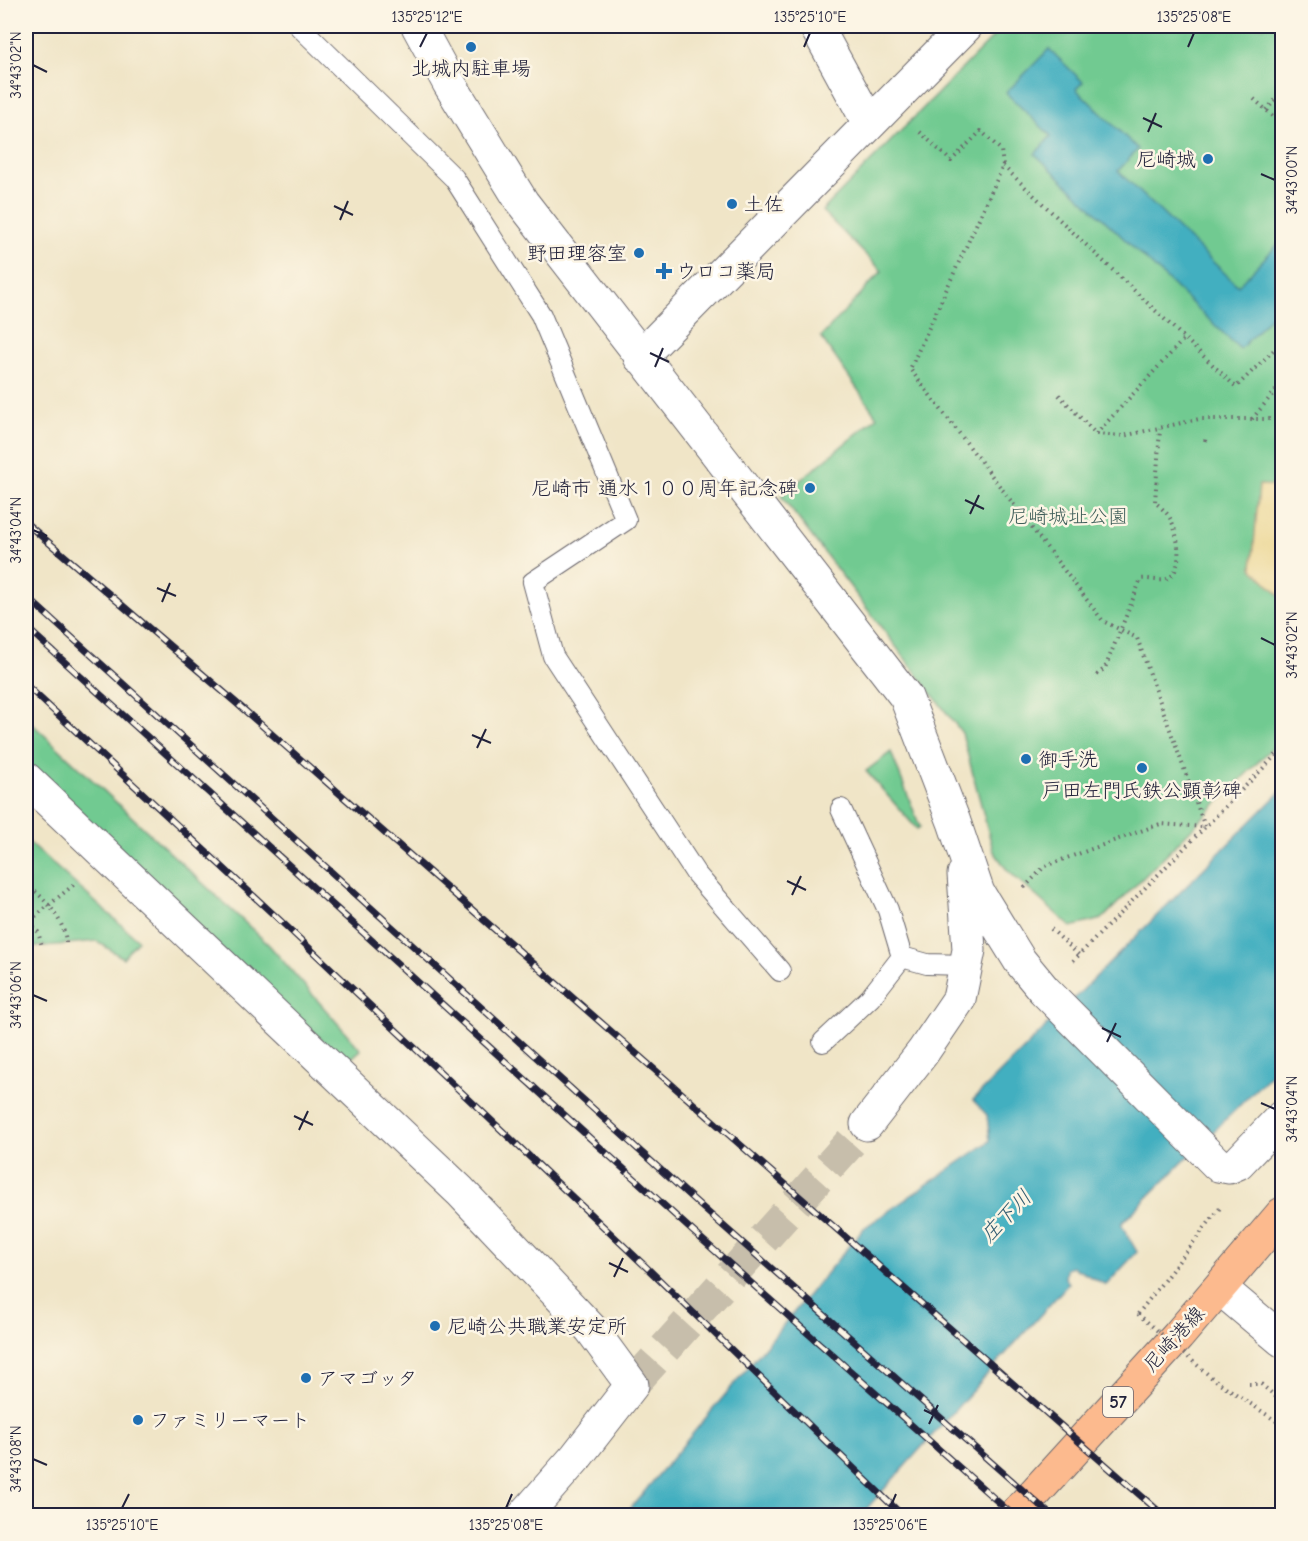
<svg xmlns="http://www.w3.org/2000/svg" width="1308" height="1541" font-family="'Comic Neue','Klee One',sans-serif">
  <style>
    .green { fill: #71ca91; stroke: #4a7666; stroke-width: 1.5 }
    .sand { fill: #eeda9e; stroke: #887e6c; stroke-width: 1.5 }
    .water { fill: #42afc0; stroke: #32687e; stroke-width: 1.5 }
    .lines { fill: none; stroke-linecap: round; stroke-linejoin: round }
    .minor-tunnel { stroke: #c7beab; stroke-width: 33; stroke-dasharray: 33 16; stroke-linecap: butt }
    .service-casing { stroke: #6a666c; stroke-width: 22 }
    .minor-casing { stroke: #6a666c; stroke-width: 35 }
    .tertiary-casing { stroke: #6a666c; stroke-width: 35 }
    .primary-casing { stroke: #6a666c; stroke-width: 35 }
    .path { stroke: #6a666c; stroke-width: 4; stroke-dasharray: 1.5 4.5; stroke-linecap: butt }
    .service { stroke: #fff; stroke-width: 20 }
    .minor { stroke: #fff; stroke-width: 33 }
    .tertiary { stroke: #fff; stroke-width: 33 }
    .primary { stroke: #fcba8e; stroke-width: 33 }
    .rail-casing { stroke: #22223b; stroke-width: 7 }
    .rail { stroke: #fcf5e5; stroke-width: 4.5; stroke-dasharray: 14; stroke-linecap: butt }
    .path-bridge { stroke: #6a666c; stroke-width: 4; stroke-dasharray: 1.5 4.5; stroke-linecap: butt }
    .ticks { fill: none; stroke: #22223b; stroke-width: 2 }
    .poi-dot { fill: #1f6fb2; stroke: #fcf5e5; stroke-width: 2 }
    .labels { text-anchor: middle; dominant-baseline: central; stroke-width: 5; stroke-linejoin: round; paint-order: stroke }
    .shield { fill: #fcf5e5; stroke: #63616e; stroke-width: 1.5 }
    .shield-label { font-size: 18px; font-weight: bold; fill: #22223b }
    .poi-label { font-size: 20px; fill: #22223b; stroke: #fcf5e5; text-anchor: start }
    .park-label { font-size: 20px; fill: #3e5d59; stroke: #fcf5e5 }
    .street-label { font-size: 20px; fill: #22223b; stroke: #fcf5e5 }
    .water-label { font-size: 21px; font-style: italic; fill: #2f5a70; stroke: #fcf5e5 }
    .neatline { fill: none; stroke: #22223b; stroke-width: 2 }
    .ticks-label { font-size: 15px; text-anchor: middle; fill: #22223b }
  </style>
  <rect width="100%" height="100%" fill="#fcf5e5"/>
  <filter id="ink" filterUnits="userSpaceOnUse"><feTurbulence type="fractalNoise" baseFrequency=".0167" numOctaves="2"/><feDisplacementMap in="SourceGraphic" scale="12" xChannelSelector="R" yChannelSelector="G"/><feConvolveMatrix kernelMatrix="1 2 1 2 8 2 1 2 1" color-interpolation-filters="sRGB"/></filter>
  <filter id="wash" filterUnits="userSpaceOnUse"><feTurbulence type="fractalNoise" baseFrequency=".008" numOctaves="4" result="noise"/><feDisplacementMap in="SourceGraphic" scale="24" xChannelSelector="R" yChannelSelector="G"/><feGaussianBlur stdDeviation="1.35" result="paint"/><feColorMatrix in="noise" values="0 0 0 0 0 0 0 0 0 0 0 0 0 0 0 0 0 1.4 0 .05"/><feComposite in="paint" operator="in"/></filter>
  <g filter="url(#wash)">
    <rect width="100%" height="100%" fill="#f0e5c7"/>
    <path class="green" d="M1004,26H1282V738L1102,919L1071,927L1007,870L993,850L962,733L781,496L877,417L821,337L882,271L822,211Z
      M26,718L269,945L361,1050L347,1062L26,779Z
      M891,752L920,827L917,829L866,771Z
      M26,840L138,940L123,958L97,941L26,948Z"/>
    <path class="sand" d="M1259,485L1282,486V598L1252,568Z"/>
    <path class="water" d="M1049,49L1083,82L1076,89L1138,149L1118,171L1238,286L1282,240V305L1240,349L1035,154L1051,136L1006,93Z
      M1282,790V1063L1121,1224L1137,1252L1106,1285L1073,1267L1066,1269L1065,1278L1069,1283L861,1515L624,1516L864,1228L990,1141L987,1115L973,1100Z"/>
  </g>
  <g filter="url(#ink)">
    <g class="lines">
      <path class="minor-tunnel" d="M632,1385L867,1124"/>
      <defs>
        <path id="service" d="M299,26L454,178L541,315L626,520L533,582L553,656L696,874L780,971
          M841,809L888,910L902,957L927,964L966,965
          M823,1042L870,998L902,957"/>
        <path id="minor" d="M418,26L449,83L522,202L906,697L954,822L978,893L1020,961L1044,990L1218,1165L1229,1167L1238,1163L1282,1117
          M816,26L869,123
          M640,357L966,26
          M26,779L460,1191L591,1329L632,1385L576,1457L524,1516
          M867,1124L923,1052L959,999L969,950L964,874"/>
        <path id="tertiary" d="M1220,1288L1282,1340"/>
        <path id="primary" d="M1014,1516L1178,1336L1282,1214"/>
      </defs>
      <use href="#service" class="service-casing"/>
      <use href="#minor" class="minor-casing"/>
      <use href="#tertiary" class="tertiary-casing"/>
      <use href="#primary" class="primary-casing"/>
      <path class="path" d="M1254,99L1275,118
        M1266,110L1282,93
        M920,132L951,161L981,131L1001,150L1003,166L910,369L1103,621L1137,638L1205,827L1160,824L1045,866L1023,889
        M1003,166L1236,387L1282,342
        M1059,395L1096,434L1123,436L1199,419H1282
        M1252,419L1282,383
        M1096,434L1184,339
        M1205,441L1206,436
        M1097,675L1105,668L1141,579C1148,578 1157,581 1164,580C1186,575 1178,533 1171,520C1168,513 1160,507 1155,502L1160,429
        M26,884C44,897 65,920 66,943
        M26,917L38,932L42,946
        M26,924L77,882
        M1051,929L1079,955
        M1073,961L1282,749
        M1138,1314L1220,1208
        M1249,1384H1261L1282,1402"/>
      <use href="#service" class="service"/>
      <use href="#minor" class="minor"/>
      <use href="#tertiary" class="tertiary"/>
      <use href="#primary" class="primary"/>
      <defs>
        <path id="rail" d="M26,523L234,701L1164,1516
          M26,596L703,1208L1052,1516
          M26,627L688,1227L1014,1516
          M26,685L286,926L644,1265L903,1516"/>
      </defs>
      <use href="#rail" class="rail-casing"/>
      <use href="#rail" class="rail"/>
      <path class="path-bridge" d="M1138,1314L1211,1377L1282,1425"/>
    </g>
  </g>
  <path class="ticks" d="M420,47L427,33M804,47L810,33M1188,47L1194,33M33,65L47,72M1143,118L1162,127M1148,132L1156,113M1261,174L1275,180M334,206L353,215M340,220L348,201M650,353L669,362M655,367L663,348M965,500L984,509M970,514L979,495M33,530L47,536M157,588L176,596M162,602L170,583M1261,638L1275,645M472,735L491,743M477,748L486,729M787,881L806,890M792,895L801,876M33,995L47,1001M1102,1028L1121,1037M1107,1042L1116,1023M1261,1103L1275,1109M294,1116L313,1125M299,1130L308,1111M609,1263L628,1272M614,1277L623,1258M924,1410L943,1419M929,1424L938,1405M33,1459L47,1465M122,1508L129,1494M506,1508L512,1494M890,1508L896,1494"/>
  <g class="poi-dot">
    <circle cx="471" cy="47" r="6"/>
    <circle cx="1208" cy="159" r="6"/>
    <circle cx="732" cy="204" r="6"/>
    <circle cx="639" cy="253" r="6"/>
    <path d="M661 262h6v6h6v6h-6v6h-6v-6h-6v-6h6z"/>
    <circle cx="810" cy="488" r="6"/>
    <circle cx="1026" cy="759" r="6"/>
    <circle cx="1142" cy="768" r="6"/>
    <circle cx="435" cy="1326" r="6"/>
    <circle cx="306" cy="1378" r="6"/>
    <circle cx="138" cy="1420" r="6"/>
  </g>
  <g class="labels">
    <rect class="shield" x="1103" y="1387" width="30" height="30" rx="4.5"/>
    <g class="shield-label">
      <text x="1118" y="1402">57</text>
    </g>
    <g class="poi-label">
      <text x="471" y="68" text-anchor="middle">北城内駐車場</text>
      <text x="1196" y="159" text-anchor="end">尼崎城</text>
      <text x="744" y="204">土佐</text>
      <text x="627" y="253" text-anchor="end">野田理容室</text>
      <text x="676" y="271">ウロコ薬局</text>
      <text x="798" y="488" text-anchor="end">尼崎市 通水１００周年記念碑</text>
      <text x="1038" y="759">御手洗</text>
      <text x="1142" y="790" text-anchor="middle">戸田左門氏鉄公顕彰碑</text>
      <text x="447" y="1326">尼崎公共職業安定所</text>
      <text x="318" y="1378">アマゴッタ</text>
      <text x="150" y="1420">ファミリーマート</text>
    </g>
    <g class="park-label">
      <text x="1068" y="516">尼崎城址公園</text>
    </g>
    <g class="street-label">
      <text transform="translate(1174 1339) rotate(-48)">尼崎港線</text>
    </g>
    <g class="water-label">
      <text transform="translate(1006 1216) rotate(-46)">庄下川</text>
    </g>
  </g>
  <rect width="1308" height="1541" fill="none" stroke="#fcf5e5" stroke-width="66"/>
  <rect x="33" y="33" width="1242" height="1475" class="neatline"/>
  <g class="ticks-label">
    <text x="427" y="22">135°25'12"E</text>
    <text x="810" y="22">135°25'10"E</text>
    <text x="1194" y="22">135°25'08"E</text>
    <text transform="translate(16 65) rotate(-90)" y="5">34°43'02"N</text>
    <text transform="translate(1292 180) rotate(-90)" y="5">34°43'00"N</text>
    <text transform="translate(16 530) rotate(-90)" y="5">34°43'04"N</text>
    <text transform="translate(1292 645) rotate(-90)" y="5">34°43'02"N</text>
    <text transform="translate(16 995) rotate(-90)" y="5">34°43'06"N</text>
    <text transform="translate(1292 1109) rotate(-90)" y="5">34°43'04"N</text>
    <text transform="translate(16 1459) rotate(-90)" y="5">34°43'08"N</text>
    <text x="122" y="1530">135°25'10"E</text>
    <text x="506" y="1530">135°25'08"E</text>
    <text x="890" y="1530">135°25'06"E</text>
  </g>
</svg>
